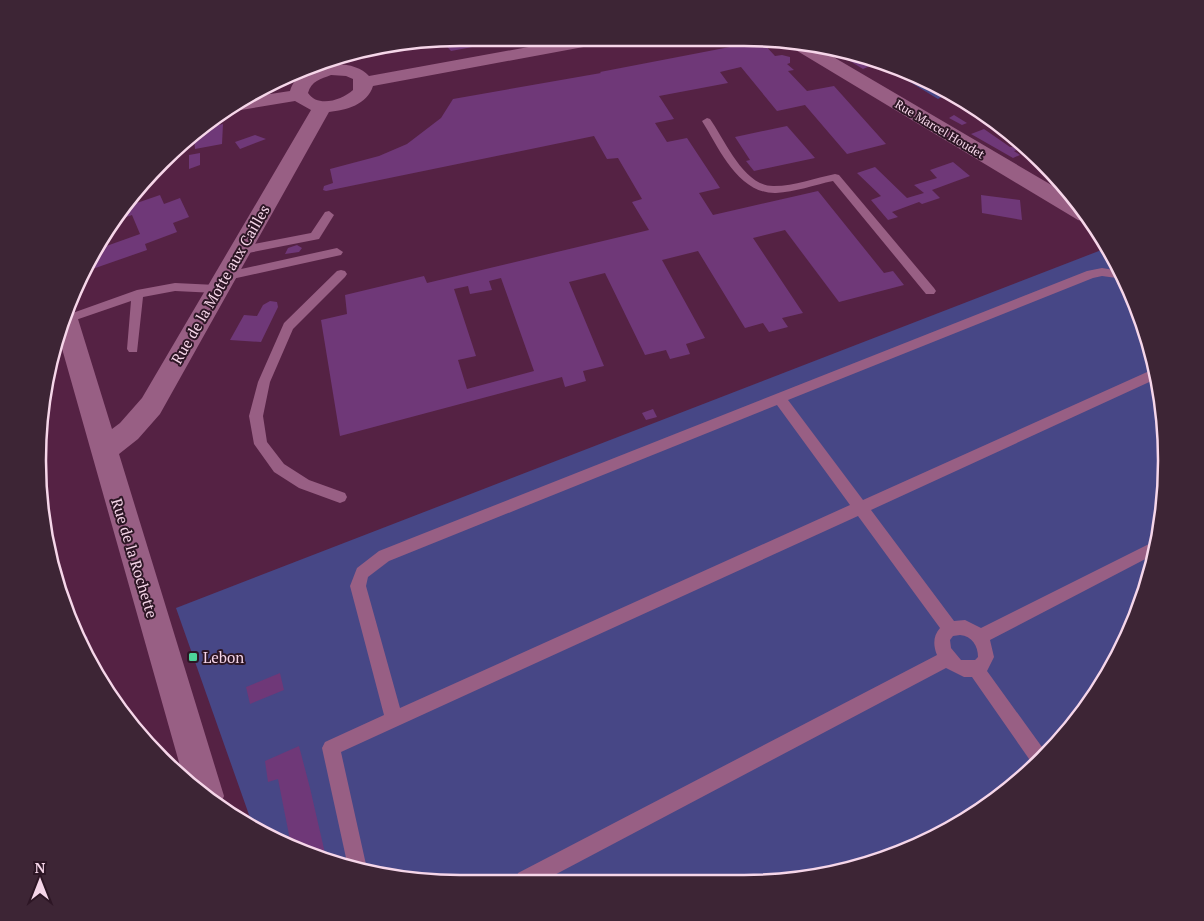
<svg xmlns="http://www.w3.org/2000/svg" width="1204" height="921" font-family="'PT Serif',serif">
  <style>
    .green { fill: #474786 }
    .building { fill: #6f3878; fill-rule: evenodd }
    .lines { fill: none; stroke-linecap: round; stroke-linejoin: round }
    .lane { fill: #985f84; fill-rule: evenodd }
    .street { fill: #985f84; fill-rule: evenodd }
    .poi-dot { fill: #4dd39a; stroke: #2d1625; stroke-width: 2 }
    .labels { text-anchor: middle; dominant-baseline: central; stroke-width: 4; stroke-linejoin: round; paint-order: stroke }
    .far-street-label { font-size: 12px; fill: #f6d6e9; stroke: #2d1625 }
    .street-label { font-size: 15px; fill: #f6d6e9; stroke: #2d1625 }
    .poi-label { font-size: 15px; fill: #f6d6e9; stroke: #2d1625; text-anchor: start }
    .rim { fill: none; stroke: #f6d6e9; stroke-width: 2.5 }
  </style>
  <rect width="100%" height="100%" fill="#524"/>
  <path class="green" d="M882,65L947,94L938,99Z
    M1104,249L1110,253L1134,298L1158,378L1166,460L1158,543L1134,622L1095,695L1043,759L979,812L905,851L798,880H405L324,861L254,829L176,608Z"/>
  <path class="building" d="M461,38H506V39L498,40L499,42L451,51L441,40Z
    M761,41L775,56L782,55L790,57V63L787,64L794,70L788,71L807,91L834,86L886,144L847,154L805,105L777,111L741,67L720,72L728,83L659,96L674,119L655,123L667,142L687,138L720,188L699,193L713,215L818,191L884,273L893,271L904,285L839,302L785,230L753,238L803,313L782,318L788,327L769,332L763,323L745,328L698,251L662,260L705,338L686,344L690,354L670,359L666,350L645,355L605,273L569,282L604,366L583,371L586,381L565,387L562,377L340,436L321,320L347,314L345,295L424,276L427,283L649,230L632,202L642,199L618,158L607,159L594,136L326,191L323,190L324,186L333,183L330,169L379,156L407,144L441,118L453,99L601,73L600,72ZM501,278L534,371L467,389L458,360L476,356L454,289L468,286L470,294L492,290L489,281Z
    M840,50L852,55L856,54L868,61L863,63L870,66L863,69L835,52Z
    M954,115L967,123L962,125L949,118Z
    M223,124L222,144L195,149L194,139L210,127Z
    M787,126L815,158L754,171L746,161L750,160L735,137Z
    M984,129L1010,147H1013L1017,150L1014,151L1020,155L1013,158L971,134Z
    M255,135L266,139L240,149L235,142Z
    M200,153V165L189,169V155Z
    M953,162L970,176L932,190L940,198L922,204L919,202L892,212L898,217L888,220L871,200L881,196L857,173L875,167L907,198L924,193L914,185L937,178L930,170Z
    M160,195L164,204L180,198L189,217L173,223L177,232L145,244L147,250L81,273L98,249L140,234L132,215L117,220L127,204L128,206Z
    M981,195L1020,200L1022,220L982,213Z
    M297,245L302,248L299,252L285,254L288,248Z
    M270,301L277,302L278,307L261,342L230,340L244,315L257,316L263,305Z
    M653,409L657,417L646,420L642,413Z
    M75,622L88,638L83,643L73,623Z
    M280,673L284,690L250,704L246,687Z
    M299,746L310,788L327,862L286,844V841L290,840L278,779L268,782L265,761Z"/>
  <g class="lines">
    <path class="lane" d="M707,118L710,119C725,140 744,187 774,186C795,186 815,178 835,174L839,175L934,288L936,291L934,294H926L833,181C814,185 795,192 776,193C738,194 719,148 702,121Z
      M329,211L334,215L319,239L238,255L232,251L238,247L311,233L325,212Z
      M337,248L343,252L341,255L223,281L217,277L223,273Z
      M1102,268L1120,271L1124,279L1102,276L1093,278L788,400L863,500L1156,368L1158,378L871,510L954,621L965,620L981,628L1159,539L1155,554L990,640L994,657L987,671L1047,754L1034,766L972,677H964L946,668L545,880H516L518,873L937,655C933,645 933,636 940,628L858,516L341,752L367,869V871L348,867L322,748L325,742L384,715L350,586L357,568L379,551L1087,271ZM777,405L850,505L400,708L366,586L368,577L389,561ZM960,635C972,636 978,646 978,657L975,660H961L951,648L950,640L953,636Z
      M341,270L345,271L347,274L345,277L293,329L270,382L263,416L267,442L284,464L309,480L345,493L347,497L345,501L340,503L299,488L274,472L254,444L249,416L258,382L284,323L337,271Z
      M175,283L216,285L222,289L216,293L175,291L143,297L137,352H129L127,349L131,301L64,324L67,315L137,290Z"/>
    <path class="street" d="M578,38H614L611,42L605,43L373,86C367,105 346,110 329,112L160,414L138,439L119,454L224,796L220,806L184,780L59,338L68,311L74,313L78,319L112,429L120,423L142,398L311,110L295,101L235,111L230,109L244,98L290,91C297,63 351,55 369,76ZM331,75L346,76L353,79V90C342,100 318,108 308,93C311,81 321,79 331,75Z
      M787,41L813,45L1072,197L1091,221L1086,222L1078,220L789,46Z"/>
  </g>
  <rect class="poi-dot" x="188" y="652" width="10" height="10" rx="2.5"/>
  <g class="labels">
    <g class="far-street-label">
      <text transform="translate(940 129) rotate(31)">Rue Marcel Houdet</text>
    </g>
    <g class="street-label">
      <text transform="translate(220 284) rotate(-60)">Rue de la Motte aux Cailles</text>
      <text transform="translate(135 558) rotate(73)">Rue de la Rochette</text>
    </g>
    <g class="poi-label">
      <text x="203" y="657">Lebon</text>
    </g>
  </g>
  <path d="M0 0H1204V921H0ZM460 46H744A414 414 0 0 1 1158 460V461A414 414 0 0 1 744 875H460A414 414 0 0 1 46 461V460A414 414 0 0 1 460 46Z" fill="#3d2535" fill-rule="evenodd"/>
  <path class="rim" d="M460 46H744A414 414 0 0 1 1158 460V461A414 414 0 0 1 744 875H460A414 414 0 0 1 46 461V460A414 414 0 0 1 460 46Z"/>
  <g transform="translate(40 881)" stroke="#2d1625" stroke-width="4" paint-order="stroke">
  <path d="M0-4L9 19L0 12L-9 19Z" fill="#f6d6e9"/>
  <text y="-8" font-size="14" font-weight="bold" text-anchor="middle" fill="#f6d6e9">N</text>
  </g>
</svg>
